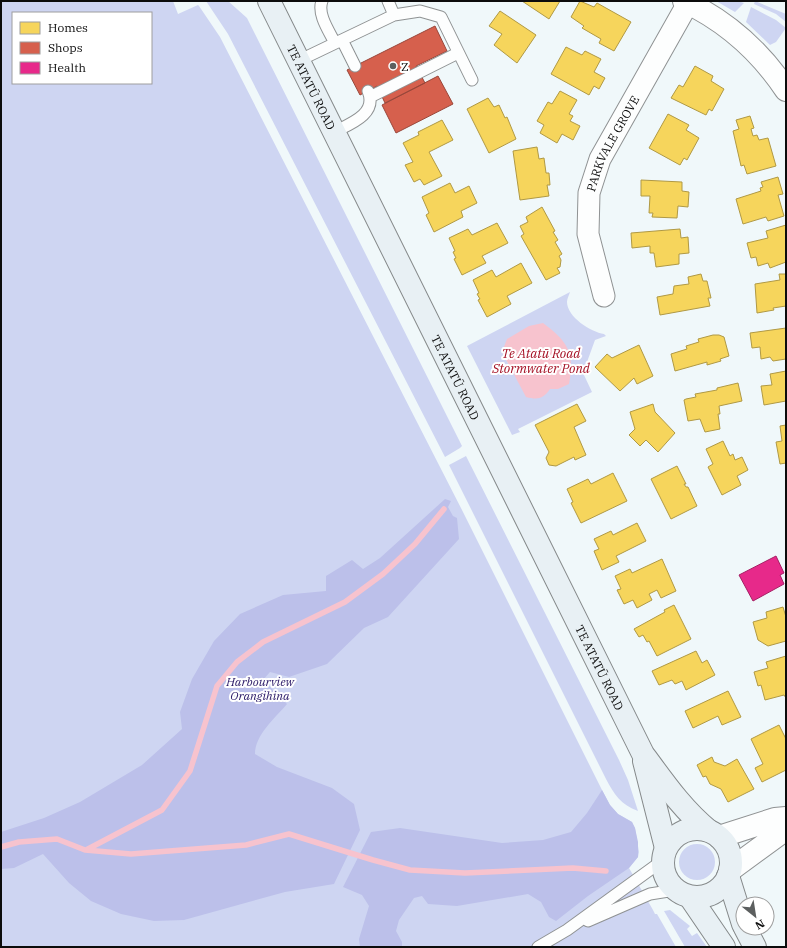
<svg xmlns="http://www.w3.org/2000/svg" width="787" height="948" font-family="'IBM Plex Serif',serif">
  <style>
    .green { fill: #ced5f2; fill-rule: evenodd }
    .forest { fill: #bcc0ea }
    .water { fill: #f7c3ce }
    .homes { fill: #f6d55c; stroke: #b09944 }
    .shops { fill: #d6604d; stroke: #99473a }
    .health { fill: #e7298a; stroke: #a52064 }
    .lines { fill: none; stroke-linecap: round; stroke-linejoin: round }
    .stream { stroke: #f7c3ce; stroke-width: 5.5 }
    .service-casing { stroke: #8f9293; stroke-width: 13 }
    .minor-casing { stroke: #8f9293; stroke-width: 23 }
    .tertiary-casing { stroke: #8f9293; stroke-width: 24 }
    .secondary-casing { stroke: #85898a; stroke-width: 24 }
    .service { stroke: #fdfefe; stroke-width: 11 }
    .minor { stroke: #fdfefe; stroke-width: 21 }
    .tertiary { stroke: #fdfefe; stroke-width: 22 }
    .secondary { stroke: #e8f0f4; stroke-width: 22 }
    .poi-dot { fill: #5c5f5f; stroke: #fff; stroke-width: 1.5 }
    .labels { text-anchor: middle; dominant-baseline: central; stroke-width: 4; stroke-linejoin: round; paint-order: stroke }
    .poi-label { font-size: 12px; fill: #0c0c0c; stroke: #fff; text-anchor: start }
    .street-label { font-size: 12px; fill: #0c0c0c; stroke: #fff }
    .park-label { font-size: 12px; font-style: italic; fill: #2a1967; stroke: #fff }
    .water-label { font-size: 13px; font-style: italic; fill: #a40f23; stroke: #fff }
  </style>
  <rect width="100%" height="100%" fill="#f0f8fa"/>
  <path class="green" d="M1,1H173L178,14L198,5L199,6L220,37L462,510L602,790L610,805L618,814L632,822L635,828L639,852L638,857L629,868L653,910L655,914H657L676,947H1ZM13,13H151V83H13Z
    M206,1H228L247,18L459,440L462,446L460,448L445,457L228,34Z
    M716,1H738L744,3L735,12Z
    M755,1L786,14V22L776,14L754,4Z
    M751,7L776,20L786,28L776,42L770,45L746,22Z
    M570,292C569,295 567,299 567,302C567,317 591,332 604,334L606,336L595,340L583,373L592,392L518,429L520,432L512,435L467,346ZM502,352L558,389H550L509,365Z
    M466,456L619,760L628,780L638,811C621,805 614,794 606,779L449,465Z
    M679 862a18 18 0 1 1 36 0a18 18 0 1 1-36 0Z
    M670,910L690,926L687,929L692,936L697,933L707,947H685L664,911Z"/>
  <path class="forest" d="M445,499L451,501L448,507L453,516L457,518L459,539L388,617L364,628L327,664L289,677L270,672L263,680L287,704C275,718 255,735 255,754L277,767L332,788L354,804L360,830L334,884L285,892L184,920L154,921L121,914L91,901L69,883L43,854L14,868L1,869V832L44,818L80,802L142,765L182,729L180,712L192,679L214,641L240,614L283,595L326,591V576L352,560L363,569L380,558Z
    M602,790L610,805L618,814L632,822L635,828L638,842V857L629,868L588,896L556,921L549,917L541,902L528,894L457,906L428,904L422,896L414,898L399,920L396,931L402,942V947H360L359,939L369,906L362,895L343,887L371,832L400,828L502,843L543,840L571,832L587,813Z"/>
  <path class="water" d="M543,323C568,342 575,352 569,384L558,389H550C543,399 538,400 526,397L502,352L507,339L529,326Z"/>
  <path class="homes" d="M522,1H560L549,19Z
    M580,1L594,7L597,3L631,22L614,51L599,43L601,39L582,28L584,26L571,17Z
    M500,11L536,35L517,63L494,45L502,34L489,26Z
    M566,47L582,55L585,51L601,59L594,72L605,78L599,89L594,86L589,95L551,74Z
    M695,66L713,76L711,81L724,89L712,111L709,109L706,115L671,98L679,85L683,87Z
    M560,91L577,100L569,114L573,116L570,121L580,126L573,140L562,134L557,143L540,133L544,125L537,121L548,102L552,104Z
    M488,98L494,107L499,105L505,118L507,117L516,139L489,153L467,109Z
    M668,114L689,125L686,130L699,138L687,160L684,158L680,165L649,148Z
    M750,116L754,128L751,129L753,136L757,135L759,140L768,138L776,166L747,174L744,165L741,166L733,131L739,129L736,120Z
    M442,120L453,140L429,152L442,176L424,185L420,179L414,182L405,165L413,162L403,143L419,135L418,132Z
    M537,147L539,159L544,158L546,173H549L550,185H547L549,196L520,200L513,151Z
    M778,177L783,194L778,195L784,216L768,221L766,217L743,224L736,199L761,191L760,188L763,187L761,182Z
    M641,180L682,182V191L689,192L688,207L678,206L677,218L652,217L653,213H649L650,196H641Z
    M450,183L455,193L469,186L477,203L461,211L463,217L434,232L426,215L429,213L422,197Z
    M542,207L555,231L553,232L558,240L555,242L562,254L559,256L561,260L560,267L557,268L560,273L546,280L521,236L524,234L520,226L528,222L526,217Z
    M497,223L508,243L482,256L486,263L462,275L454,259L456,258L453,252L455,251L449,238L468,229L472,235Z
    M786,225V262L770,268L768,263L758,266L756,257L751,258L747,243L768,238L766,231Z
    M680,229L681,238L688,237L689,253L679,254V264L656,267L654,253H650V246L632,248L631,233Z
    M521,263L532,283L507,296L511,304L487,317L478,300L480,299L477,294L479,293L473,280L492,270L496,277Z
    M701,274L703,281H707L711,298H708L710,306L660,315L657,297L673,294L674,286L689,284L688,277Z
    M779,274H786V306L773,308L774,310L757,313L755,284L780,280Z
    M786,328V359L773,361L770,357L761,359L760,347L752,348L750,333Z
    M713,335H719L724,337L729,356L720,359L721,361L707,365V362L675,371L671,354L687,349L686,346L699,342L698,339Z
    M639,345L653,376L637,384L634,378L620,391L595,367L607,354L612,358Z
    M786,371V401L764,405L761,386L772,385L770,374Z
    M738,383L742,401L719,406L720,414H718L720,429L705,432L700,419L688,421L684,400L686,399L696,397L695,394L717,390V388Z
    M577,404L586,421L574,427L586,455L575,460L574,457L556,466L549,465L546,458L549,452L535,425Z
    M653,404L655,412L675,433L658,452L646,440L640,446L629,435L635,429L630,412Z
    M786,425V463L780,464L776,442L782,441L780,426Z
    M723,441L730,456L733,454L735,460L742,457L748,470L737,476L741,485L722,495L708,467L713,464L706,449Z
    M677,466L686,484H684L686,487H688L697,506L671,519L651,479Z
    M613,473L627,501L581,523L571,503L573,502L567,489L588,479L591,484Z
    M637,523L646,541L616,556L619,562L602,570L594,551L599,549L594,539L611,531L613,535Z
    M662,559L676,591L661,598L657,590L649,594L652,600L637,608L633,600L624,604L617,590L621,589L615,576L630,569L632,573Z
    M674,605L691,639L657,656L649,641L647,642L643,635L639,637L634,629L665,612L664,610Z
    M783,607L786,617V641L768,646L758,640L753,622L767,618L766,612Z
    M696,651L702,663L707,660L715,675L686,690L682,681L675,684L672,680L659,685L652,671Z
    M786,656V698L784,695L765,700L761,685L758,686L754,672L768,668L766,662Z
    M728,691L741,717L722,725L718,716L693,728L685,711Z
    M779,725L786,739V770L762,782L755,768L763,764L751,739Z
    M712,757L714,762L725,766L737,759L754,789L728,802L721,789L710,784L706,776L703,777L697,765Z"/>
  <path class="shops" d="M435,26L447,51L416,66L425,83L385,103L377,86L360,95L347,70Z
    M438,76L453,104L396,133L382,105Z"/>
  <path class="health" d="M776,556L784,573L780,575L784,584L753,601L739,575Z"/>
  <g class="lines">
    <path class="stream" d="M1,847L19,842L57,839L85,850L131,854L246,845L289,834L373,860L410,870L465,873L573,868L606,871
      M86,850L162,810L190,771L217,686L237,662L263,642L345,602L383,574L415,544L444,509"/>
    <defs>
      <path id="service" d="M322,1C317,14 329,31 335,43
        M394,15L420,11L441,17L472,80
        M342,40L355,66
        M298,61L394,15L388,1
        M370,97L458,53
        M334,132C350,124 378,114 368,91
        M588,921L650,894L675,890
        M538,947L567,930L662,861"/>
      <g id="minor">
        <path id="s1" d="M604,296L588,234L589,193L600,159L688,3"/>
      </g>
      <path id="tertiary" d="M684,1C726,21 760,51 786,90
        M719,837L775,819L786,818
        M730,870L786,829"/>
      <g id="secondary">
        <path id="s2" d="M269,1L643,754C663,781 682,809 709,831"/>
        <path d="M644,761L666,848"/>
        <circle cx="697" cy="863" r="34"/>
        <path d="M728,876L743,924"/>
        <path d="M690,897L724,947"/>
        <path d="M745,928L755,947"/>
      </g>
    </defs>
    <use href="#service" class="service-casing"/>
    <use href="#minor" class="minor-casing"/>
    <use href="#tertiary" class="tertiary-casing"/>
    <use href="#secondary" class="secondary-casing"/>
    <use href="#service" class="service"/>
    <use href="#minor" class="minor"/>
    <use href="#tertiary" class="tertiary"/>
    <use href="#secondary" class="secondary"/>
  </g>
  <circle class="poi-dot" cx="393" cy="66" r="4"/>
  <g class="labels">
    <g class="poi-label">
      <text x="401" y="66">Z</text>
    </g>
    <g class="street-label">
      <text stroke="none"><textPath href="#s2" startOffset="96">TE ATATŪ ROAD</textPath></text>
      <text stroke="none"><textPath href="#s1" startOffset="160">PARKVALE GROVE</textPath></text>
      <text stroke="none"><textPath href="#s2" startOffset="420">TE ATATŪ ROAD</textPath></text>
      <text stroke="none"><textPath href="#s2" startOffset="744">TE ATATŪ ROAD</textPath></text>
    </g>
    <g class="park-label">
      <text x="260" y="681">Harbourview<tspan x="260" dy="14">Orangihina</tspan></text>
    </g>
    <g class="water-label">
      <text x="541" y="353">Te Atatū Road<tspan x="541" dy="15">Stormwater Pond</tspan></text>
    </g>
  </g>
  <rect width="787" height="948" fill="none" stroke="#0c0c0c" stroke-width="4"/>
  <rect x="12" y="12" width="140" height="72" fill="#ffffff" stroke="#9e9e9e"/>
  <rect x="20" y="22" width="20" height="12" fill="#f6d55c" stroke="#9e9e9e"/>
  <text x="48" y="32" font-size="12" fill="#0c0c0c">Homes</text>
  <rect x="20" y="42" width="20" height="12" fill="#d6604d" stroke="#9e9e9e"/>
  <text x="48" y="52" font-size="12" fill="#0c0c0c">Shops</text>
  <rect x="20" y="62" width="20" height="12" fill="#e7298a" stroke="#9e9e9e"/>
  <text x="48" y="72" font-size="12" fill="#0c0c0c">Health</text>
  <g transform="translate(755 916) rotate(150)"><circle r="19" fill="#ffffff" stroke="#9e9e9e"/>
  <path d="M0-3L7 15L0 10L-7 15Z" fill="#5c5f5f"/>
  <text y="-6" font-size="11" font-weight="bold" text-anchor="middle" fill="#0c0c0c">N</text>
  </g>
</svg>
